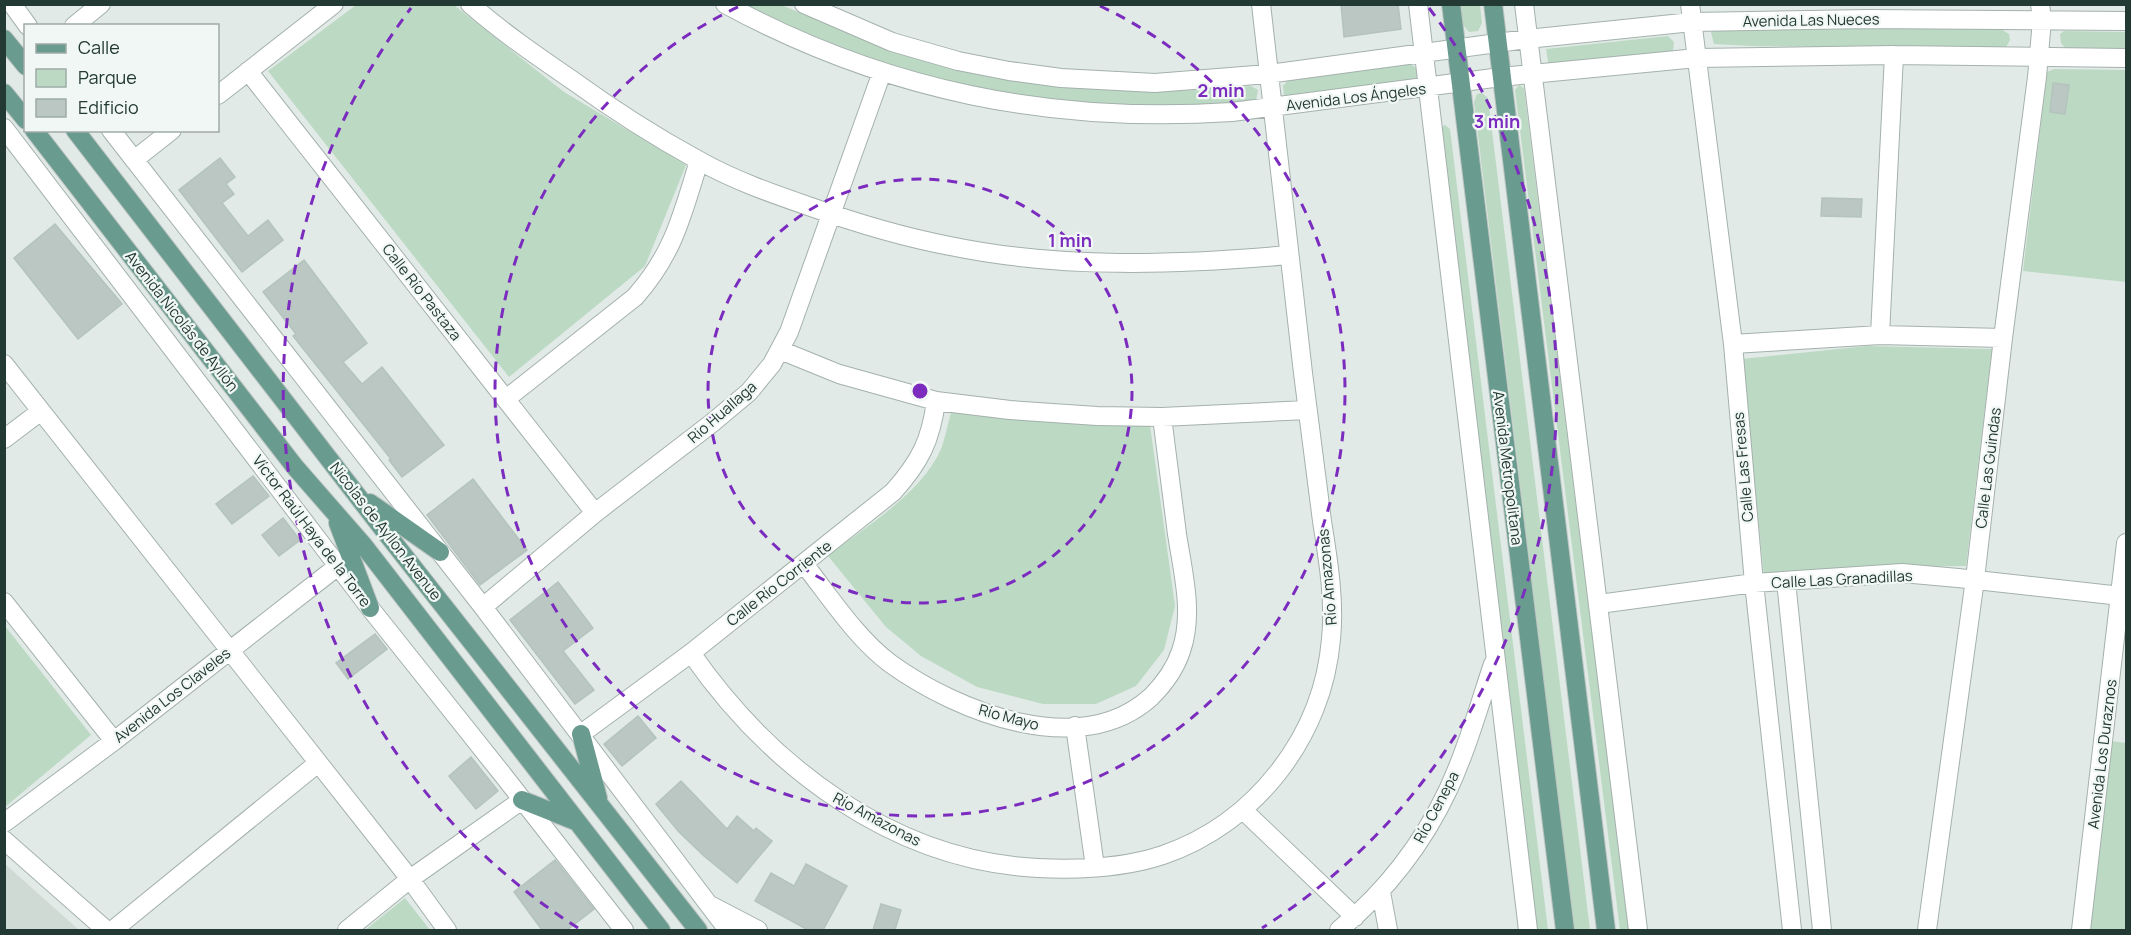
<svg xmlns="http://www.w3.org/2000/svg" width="2131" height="935" font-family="Manrope,sans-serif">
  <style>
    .built { fill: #cfdad5 }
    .green { fill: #bcd9c4 }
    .building { fill: #bac7c2; stroke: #b4c3bd; stroke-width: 1.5 }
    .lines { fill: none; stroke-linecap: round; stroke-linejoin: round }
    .minor-casing { stroke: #a4b1ad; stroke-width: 20 }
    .major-casing { stroke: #bdc4c2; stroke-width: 20 }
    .minor { stroke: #fff; stroke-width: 18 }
    .major { stroke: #6a9b8f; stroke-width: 18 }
    .ring { fill: none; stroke: #7b2cbf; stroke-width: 3; stroke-dasharray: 10 8 }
    .labels { text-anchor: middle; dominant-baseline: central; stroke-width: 4.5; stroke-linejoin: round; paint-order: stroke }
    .street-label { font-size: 15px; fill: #233933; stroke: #f1f7f4 }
    .centre { fill: #7b2cbf; stroke: #f1f7f4; stroke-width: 3 }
    .ring-label { font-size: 18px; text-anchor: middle; font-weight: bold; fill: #7b2cbf; stroke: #f1f7f4; stroke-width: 4.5; stroke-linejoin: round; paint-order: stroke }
  </style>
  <rect width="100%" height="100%" fill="#e1eae6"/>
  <path class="built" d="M5,864L79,930H5Z"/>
  <path class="green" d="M356,5H454L564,92L686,165L645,266L509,377L268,71Z
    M744,5H781L885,47L1060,86L1155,91L1200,90L1251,86L1258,90L1256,101L1252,102L1156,107L1060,101L955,84L883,64L770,19Z
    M1461,5H1480L1482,23L1478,31L1469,32L1463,25Z
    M1870,28L2001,29L2009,34L2010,40L2006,47L2001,48L1752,46L1714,44L1711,32L1713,31Z
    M2064,31L2126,32V48H2065L2061,43L2060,34Z
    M1668,36L1674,42L1673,51L1549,67L1546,49Z
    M1411,64L1417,69L1418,77L1416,81L1286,97L1284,95L1283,86L1288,80Z
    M2054,69L2126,70V282L2023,271L2047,72Z
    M1519,85L1524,88L1629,930H1620L1515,90Z
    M1482,93L1488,98L1590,930H1574L1474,102L1477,94Z
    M1445,125L1450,129L1548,930H1536L1439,128Z
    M1867,346L1992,349L1966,566L1865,567L1764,576L1742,359Z
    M952,409L1150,425L1175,606L1164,650L1136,686L1096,704H1043L977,687L921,656L886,627L828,556C865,527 922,493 941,449C946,436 948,422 952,409Z
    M5,626L91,735L5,807H4Z
    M2111,741L2126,743V930H2087Z
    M405,898L430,930H365Z"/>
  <path class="building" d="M1341,4H1398L1401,29L1344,37Z
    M2053,83L2069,85L2065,114L2050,112Z
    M220,158L235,177L226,184L234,194L222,203L248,236L268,220L283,240L242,272L179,190Z
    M1822,198L1862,199L1861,217L1821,216Z
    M55,224L122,304L78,339L14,258Z
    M304,260L367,343L343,362L362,384L382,367L444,445L402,477L389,460L391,459L293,336L296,334L263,292Z
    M253,476L269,496L232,524L216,504Z
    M473,479L527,550L480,585L427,515Z
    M283,518L300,540L279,556L262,535Z
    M558,582L593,628L563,651L594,690L575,704L510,620Z
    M375,634L387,649L348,679L336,663Z
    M638,716L656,738L622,766L604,744Z
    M471,757L498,791L476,809L449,776Z
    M681,781L727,829L737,816L754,831L756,828L772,841L737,883L704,856L679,832L656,804Z
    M555,860L594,909L567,930H542L514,892Z
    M806,864L847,886L823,930H808L755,901L771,873L794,886Z
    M881,904L901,910L895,930H873Z"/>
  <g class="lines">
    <defs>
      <path id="minor" d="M12,4L28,26
        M470,4C502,32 537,56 572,80C612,109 654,136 698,160C733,180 773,194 811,207C856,223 903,237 950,246C1061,269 1177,265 1289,255
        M725,4C885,91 1051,124 1232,112L1501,77L1697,58L1894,55L2126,58
        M804,4L892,42L958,61L1009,71L1061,78L1155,83L1268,74L1527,39L1692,22L1868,19L2126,21
        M1418,4L1528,930
        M1524,4L1638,930
        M1690,4L1733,344L1754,583L1792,930
        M74,26L101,4
        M248,71L595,513
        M218,95L334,4
        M4,128L370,608L503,775L624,930
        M111,130L483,607L728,930
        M134,160L172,130
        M1880,335L1894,55
        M1733,344L1880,335L2003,338
        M780,350L839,374L936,401L1010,410L1097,416L1162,417L1307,410
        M4,364L410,879L447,930
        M506,399L635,297C674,253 682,215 699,161
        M4,439L41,411
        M804,564C830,597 857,639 891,664C958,712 1080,761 1151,697C1164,684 1175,669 1181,651C1194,614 1183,573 1177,534C1172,495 1167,456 1162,417
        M1786,581L1822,930
        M4,602L114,741
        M1599,604L1754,583L1902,573L1958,578L2121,596
        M483,607L595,513L712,423L749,392L772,364L789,332L882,72
        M691,653C771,768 894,861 1038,868C1079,870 1124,868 1163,855C1256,823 1323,736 1331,639C1335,600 1328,559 1322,521C1316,472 1309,423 1303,373C1288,251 1274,128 1261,4
        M1075,726L1095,867
        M581,734L691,653L893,492C920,462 931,440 936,401
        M1243,810L1355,917
        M4,823L114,741L338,566
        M4,840L106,930
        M1381,892L1388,930
        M712,906L758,930
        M113,930L318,763
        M347,930L410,879L522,800
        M1339,930C1385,892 1422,845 1448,790C1467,749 1479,706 1493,664
        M1927,930L1975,579L2003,338L2037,77L2042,20L2040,4
        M2081,930L2126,543"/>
      <path id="major" d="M1451,4L1565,930
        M1493,4L1606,930
        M4,39L26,66
        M4,93L26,120
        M34,130L295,467L364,546L661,930
        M75,130L383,529L698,930
        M370,503L440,552
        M338,523L370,608
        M581,734L598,798
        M522,800L575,821"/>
    </defs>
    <use href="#minor" class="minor-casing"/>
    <use href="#major" class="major-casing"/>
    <use href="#minor" class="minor"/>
    <use href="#major" class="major"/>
  </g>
  <g class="ring">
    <circle cx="920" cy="391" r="212"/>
    <path d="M1100 6A425 425 0 1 1 740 6"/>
    <path d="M578 928A637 637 0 0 1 411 8M1429 8A637 637 0 0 1 1262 928"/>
  </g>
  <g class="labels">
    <g class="street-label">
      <text transform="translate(1811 20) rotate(-1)">Avenida Las Nueces</text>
      <text transform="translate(1356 97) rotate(-7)">Avenida Los Ángeles</text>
      <text transform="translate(422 292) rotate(52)">Calle Río Pastaza</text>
      <text transform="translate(182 321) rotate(52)">Avenida Nicolás de Ayllón</text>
      <text transform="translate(722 412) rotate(-41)">Rio Huallaga</text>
      <text transform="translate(1743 467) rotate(-95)">Calle Las Fresas</text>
      <text transform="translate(1508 468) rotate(83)">Avenida Metropolitana</text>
      <text transform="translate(1988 468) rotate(-83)">Calle Las Guindas</text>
      <text transform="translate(312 531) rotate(53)">Víctor Raúl Haya de la Torre</text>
      <text transform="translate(386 531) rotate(52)">Nicolas de Ayllon Avenue</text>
      <text transform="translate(1327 577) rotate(-95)">Río Amazonas</text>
      <text transform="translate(1842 579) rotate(-3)">Calle Las Granadillas</text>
      <text transform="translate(779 583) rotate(-38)">Calle Río Corriente</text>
      <text transform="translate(172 695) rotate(-38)">Avenida Los Claveles</text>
      <text transform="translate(1009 717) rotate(15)">Río Mayo</text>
      <text transform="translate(2102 754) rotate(-83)">Avenida Los Duraznos</text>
      <text transform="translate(1436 807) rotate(-62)">Río Cenepa</text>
      <text transform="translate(877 819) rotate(28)">Río Amazonas</text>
    </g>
  </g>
  <circle cx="920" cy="391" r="9" class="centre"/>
  <g class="ring-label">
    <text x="1221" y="97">2 min</text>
    <text x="1497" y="128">3 min</text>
    <text x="1070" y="247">1 min</text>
  </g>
  <rect width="2131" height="935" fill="none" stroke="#233933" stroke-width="12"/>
  <rect x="24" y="24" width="195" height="108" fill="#f1f7f4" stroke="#9faba7" stroke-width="1.5"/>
  <rect x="36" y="44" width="30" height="9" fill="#6a9b8f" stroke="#9faba7" stroke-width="1.5"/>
  <text x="78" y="54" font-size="18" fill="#233933">Calle</text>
  <rect x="36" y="69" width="30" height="18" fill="#bcd9c4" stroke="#9faba7" stroke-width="1.5"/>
  <text x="78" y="84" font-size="18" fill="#233933">Parque</text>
  <rect x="36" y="99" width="30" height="18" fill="#bac7c2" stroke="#9faba7" stroke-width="1.5"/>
  <text x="78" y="114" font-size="18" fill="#233933">Edificio</text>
</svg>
